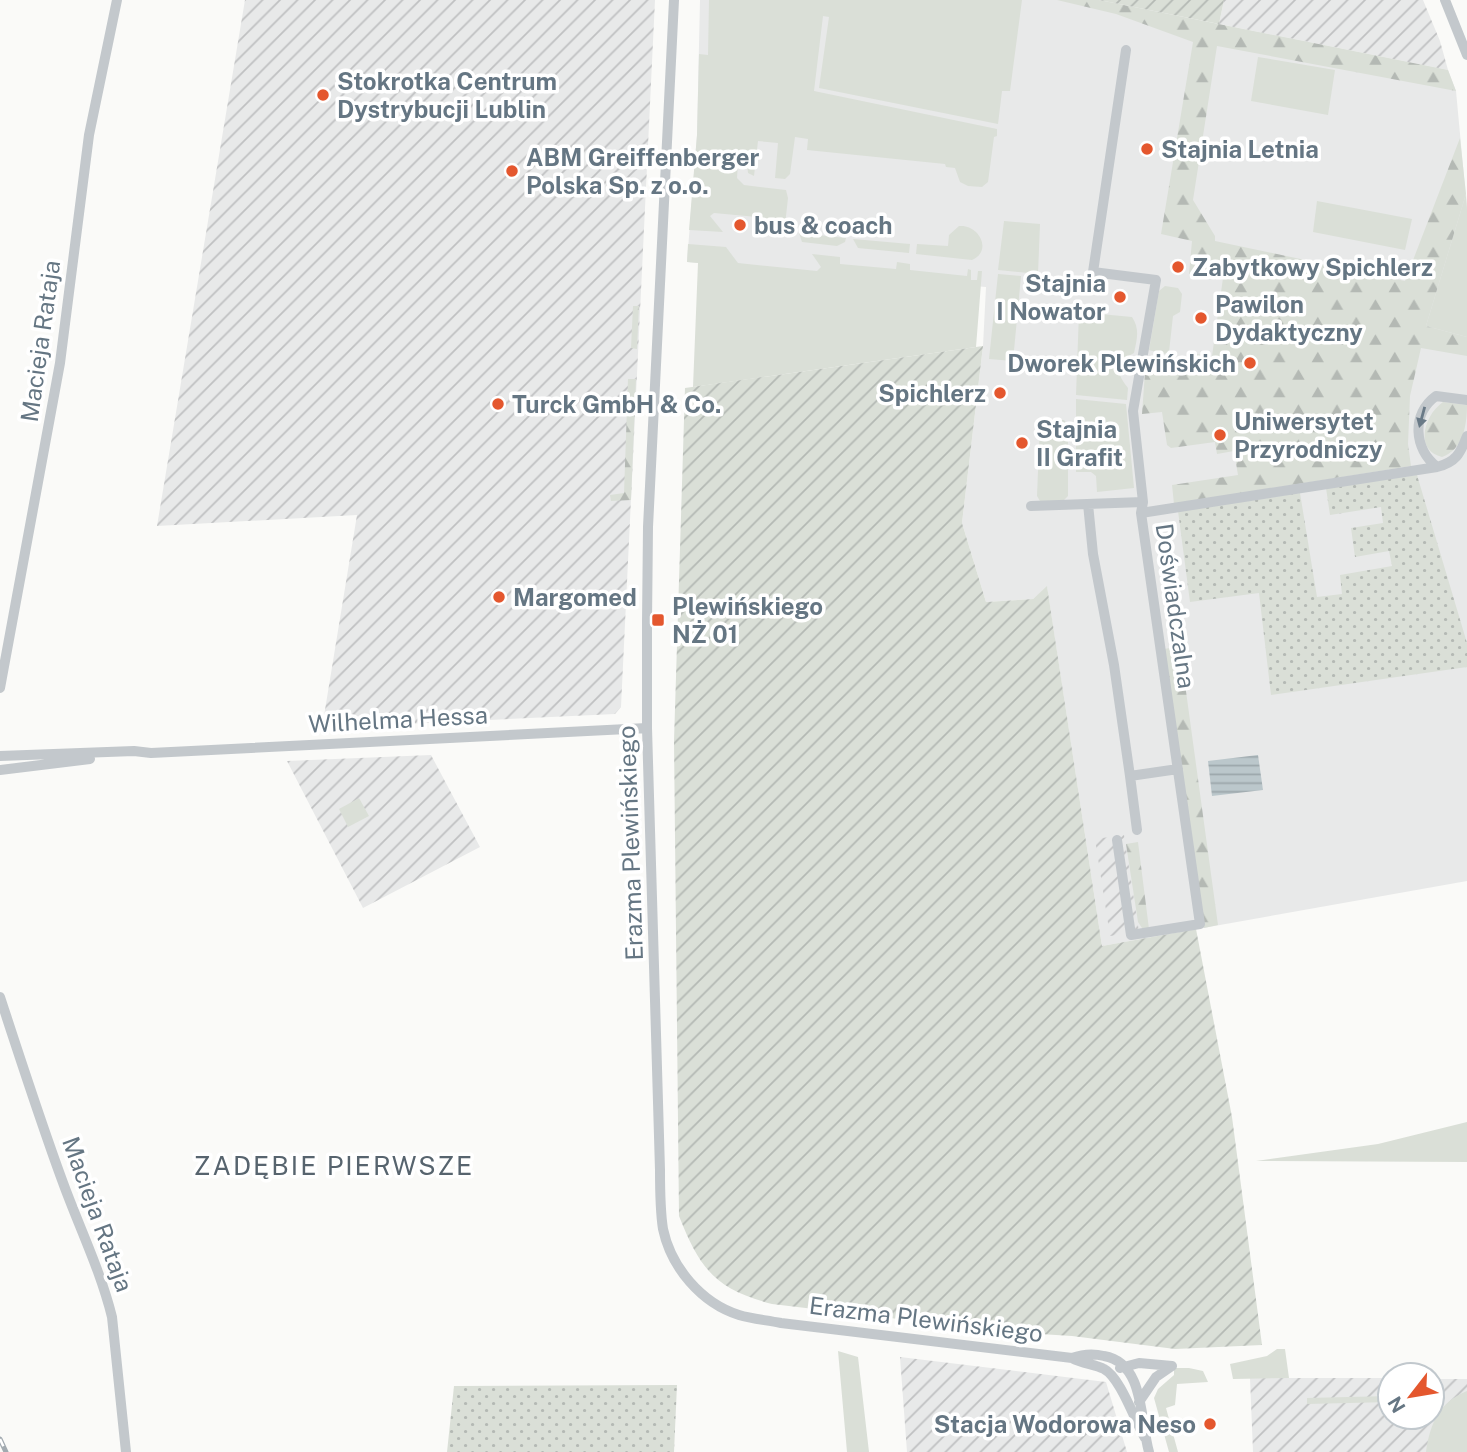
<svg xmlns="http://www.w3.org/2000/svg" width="1467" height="1452" font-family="'Public Sans',sans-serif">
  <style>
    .built { fill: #e8e9e9 }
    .industrial { fill: url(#industrial-furrows) }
    .grass { fill: #dadfd7 }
    .forest { fill: url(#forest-firs) }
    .park { fill: url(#park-dots) }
    .garden { fill: url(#garden-furrows) }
    .water { fill: url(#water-rules) }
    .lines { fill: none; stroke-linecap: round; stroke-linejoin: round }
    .minor { stroke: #c3c8cc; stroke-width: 10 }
    .rail-casing { stroke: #a2aab0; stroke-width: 5 }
    .rail { stroke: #fff; stroke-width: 2.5; stroke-dasharray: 8; stroke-linecap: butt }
    .oneway { fill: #6a7a87 }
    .poi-dot { fill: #e4572e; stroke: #fff; stroke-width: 2.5 }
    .labels { text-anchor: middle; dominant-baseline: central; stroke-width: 7; stroke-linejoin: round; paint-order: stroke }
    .poi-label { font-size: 24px; font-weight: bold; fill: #657683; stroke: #fff; text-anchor: start }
    .street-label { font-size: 24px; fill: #657683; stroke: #fff }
    .neighbourhood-label { font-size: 26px; letter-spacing: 2px; fill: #57646e; stroke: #fff }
  </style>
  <defs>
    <pattern id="industrial-furrows" width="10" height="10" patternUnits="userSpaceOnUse" patternTransform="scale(1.75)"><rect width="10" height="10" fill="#e8e9e9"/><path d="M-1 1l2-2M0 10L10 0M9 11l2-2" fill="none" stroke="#c0c1c2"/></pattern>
    <pattern id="forest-firs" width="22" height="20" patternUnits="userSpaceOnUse" patternTransform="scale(1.75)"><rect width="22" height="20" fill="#dadfd7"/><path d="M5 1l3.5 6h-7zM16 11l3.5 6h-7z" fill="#b4b9b4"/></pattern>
    <pattern id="park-dots" width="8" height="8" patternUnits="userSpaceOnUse" patternTransform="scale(1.75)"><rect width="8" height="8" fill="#dadfd7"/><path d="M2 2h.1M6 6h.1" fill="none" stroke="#b4b9b4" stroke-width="1.8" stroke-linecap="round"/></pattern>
    <pattern id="garden-furrows" width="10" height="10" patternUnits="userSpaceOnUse" patternTransform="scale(1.75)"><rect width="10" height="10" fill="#dadfd7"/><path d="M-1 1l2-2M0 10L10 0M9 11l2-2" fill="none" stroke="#b4b9b4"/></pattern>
    <pattern id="water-rules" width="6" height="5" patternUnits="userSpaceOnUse" patternTransform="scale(1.75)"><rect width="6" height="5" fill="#bbc7cb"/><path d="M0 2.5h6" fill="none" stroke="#9ca6aa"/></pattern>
  </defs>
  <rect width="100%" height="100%" fill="#fafaf8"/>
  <path class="built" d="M700,0H1099L1448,70L1456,91L1467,209V881L1102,946L1047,587L1033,599L986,602L962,523L983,346L986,287L687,262L697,135Z"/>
  <path class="industrial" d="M245,0H655L621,707L615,714L322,728L357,515L157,526Z
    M1224,0H1423L1440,41L1448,70L1219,24Z
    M431,755L480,847L363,908L287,761Z
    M1124,835L1139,932L1110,936L1095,839Z
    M900,1357L1106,1382L1127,1452H907Z
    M1250,1378H1390V1417H1432V1379H1467V1452H1253Z"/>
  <path class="grass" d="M709,0H1022L1010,91H1002L998,124L819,88L829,17L823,16L814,91L997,129V136L994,137L988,182L982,187L968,186L960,182L955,168L946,167L945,164L807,150L808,139L795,137L790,174L785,179L775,178L778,143L758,141L754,176L748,173L747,163L738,162L737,178L744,185L786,190L788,198L784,234L781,237H773L757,217L714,213L710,216L723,232L689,230L697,135L699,54L708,55Z
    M1258,57L1335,70L1328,115L1251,101Z
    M1466,194L1467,209V337L1426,326Z
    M1317,201L1412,219L1405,250L1313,232Z
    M1004,221L1040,224L1038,274L998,270Z
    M959,226C979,224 993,251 972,260L916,254L917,244L948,246L949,235Z
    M799,233L846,238L845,242L837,246L802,242Z
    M853,239L910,244L909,253L858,248Z
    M688,244L726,247L738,263L817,271L821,267L812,254L840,257V264L896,269L897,262L910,264V270L967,276L968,269L971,270V280H977L978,271H982L976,347L693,387L698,263L687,262Z
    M998,274L1021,276L1013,361L989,359Z
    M1165,286L1178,288L1182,294L1180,312L1173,316L1169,352L1164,354L1149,350L1159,291Z
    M1079,312L1132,317C1140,329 1137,339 1134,353C1115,363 1115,372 1128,388L1127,400L1076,395Z
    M1076,399L1126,404L1134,488L1097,492L1096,476L1091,472H1076Z
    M1043,419L1064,420L1068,425V496L1063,501H1040L1037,496L1040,422Z
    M359,798L369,816L348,827L339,809Z
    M1467,1122V1162L1256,1161L1378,1144Z
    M1277,1349H1285L1289,1378L1233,1379L1230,1364L1267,1356Z
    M838,1351L858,1357L869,1452H847Z
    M1174,1368H1189L1203,1371L1208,1382L1177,1384L1175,1405L1166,1408L1178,1452H1169L1154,1398L1158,1389L1174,1375Z
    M1467,1391V1452H1426C1430,1424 1439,1402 1467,1391Z
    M1390,1396V1402L1307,1404V1398Z"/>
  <path class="forest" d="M1057,0H1099L1448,70L1456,91L1217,46L1193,200L1215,236V241L1405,281L1460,138L1466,194L1426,326L1467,337V356L1421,348L1410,396L1408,444L1411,466L1174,504L1172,485L1238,475L1234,451L1217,454L1215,442L1171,448L1167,445L1162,412L1142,414L1145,372L1148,361L1187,364V353L1212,356L1223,278L1189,274L1192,241L1161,234L1193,42L1116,14Z
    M633,306H639L637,349L631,348Z
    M628,379H636L631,500L611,501L610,495L624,493Z
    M1443,402L1467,405C1467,425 1463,450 1442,457C1413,450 1425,414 1443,402Z
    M1176,647L1180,650L1172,652L1177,685L1185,684L1218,925L1204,928L1164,649Z
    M1138,842L1149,929L1142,928L1138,922L1126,844Z"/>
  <path class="park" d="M1417,475L1467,643V667L1271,695L1259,593L1190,602L1178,511L1300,493L1317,597L1342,594L1340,575L1392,566L1389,551L1355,557L1351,528L1383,523L1381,507L1330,515L1326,488Z
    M677,1385L674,1452H447L454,1386Z"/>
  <path class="garden" d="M1099,0H1224L1219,24Z
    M983,346L962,523L986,602L1033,599L1047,586L1102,946L1196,929L1232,1117L1262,1345L1175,1349L1072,1336L1008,1332L772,1304C715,1289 700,1269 679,1216L674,741L685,388Z"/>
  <path class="water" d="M1258,755L1263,790L1212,796L1208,761Z"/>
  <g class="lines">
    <path class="minor" d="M674,0L648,527L647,622V728L660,1170C660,1189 660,1210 663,1229C671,1267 701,1303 739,1315C752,1319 767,1320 781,1323L1072,1358C1083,1364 1095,1364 1104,1369C1120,1377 1135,1421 1145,1438
      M1445,0L1467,55
      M1126,50L1093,272L1156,280L1133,411L1143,502L1141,513
      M1437,467C1414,449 1411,414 1436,396L1467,400
      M1088,504L1093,554L1114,665L1130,776L1178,769
      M1031,506L1143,502
      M0,688L60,363L89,135L117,0
      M0,756L134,751L151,753L647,728
      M0,770L90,759
      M1130,776L1137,830
      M1117,840L1131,935L1200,924L1141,513L1437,467C1456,462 1460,454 1467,436
      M0,997C20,1058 40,1120 62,1180C79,1227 100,1269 112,1317L126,1452
      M1072,1358C1083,1354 1092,1353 1104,1356C1145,1363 1140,1421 1149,1452
      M1120,1368L1139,1363L1172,1366
      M1139,1402L1156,1377L1172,1366"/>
    <defs>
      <path id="rail" d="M0,1439L6,1452"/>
    </defs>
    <use href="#rail" class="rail-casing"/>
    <use href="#rail" class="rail"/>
  </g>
  <defs><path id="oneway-solid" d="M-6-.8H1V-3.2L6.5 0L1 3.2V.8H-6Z" transform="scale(1.75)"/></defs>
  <use class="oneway" href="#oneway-solid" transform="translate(1422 417) rotate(105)"/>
  <g class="poi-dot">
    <circle cx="323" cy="95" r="7"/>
    <circle cx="1147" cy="149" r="7"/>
    <circle cx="512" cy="171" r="7"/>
    <circle cx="740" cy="225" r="7"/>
    <circle cx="1178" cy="267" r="7"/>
    <circle cx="1120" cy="297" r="7"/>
    <circle cx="1201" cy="318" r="7"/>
    <circle cx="1250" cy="363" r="7"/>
    <circle cx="1000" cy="393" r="7"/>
    <circle cx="498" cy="404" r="7"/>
    <circle cx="1220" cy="435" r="7"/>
    <circle cx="1022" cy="443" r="7"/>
    <circle cx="499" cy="597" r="7"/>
    <rect x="651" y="613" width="14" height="14" rx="3.5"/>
    <circle cx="1210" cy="1424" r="7"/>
  </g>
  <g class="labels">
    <g class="poi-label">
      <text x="337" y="81">Stokrotka Centrum<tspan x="337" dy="28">Dystrybucji Lublin</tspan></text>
      <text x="1161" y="149">Stajnia Letnia</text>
      <text x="526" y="157">ABM Greiffenberger<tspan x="526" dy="28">Polska Sp. z o.o.</tspan></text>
      <text x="754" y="225">bus &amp; coach</text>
      <text x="1192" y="267">Zabytkowy Spichlerz</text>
      <text x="1106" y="283" text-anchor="end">Stajnia<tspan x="1106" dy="28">I Nowator</tspan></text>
      <text x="1215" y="304">Pawilon<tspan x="1215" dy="28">Dydaktyczny</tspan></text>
      <text x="1236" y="363" text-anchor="end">Dworek Plewińskich</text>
      <text x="986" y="393" text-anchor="end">Spichlerz</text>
      <text x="512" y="404">Turck GmbH &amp; Co.</text>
      <text x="1234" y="421">Uniwersytet<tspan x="1234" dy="28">Przyrodniczy</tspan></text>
      <text x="1036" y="429">Stajnia<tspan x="1036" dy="28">II Grafit</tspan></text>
      <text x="513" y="597">Margomed</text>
      <text x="672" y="606">Plewińskiego<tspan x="672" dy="28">NŻ 01</tspan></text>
      <text x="1196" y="1424" text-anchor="end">Stacja Wodorowa Neso</text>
    </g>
    <g class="street-label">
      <text transform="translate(40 341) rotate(-82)">Macieja Rataja</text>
      <text transform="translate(1176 606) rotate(82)">Doświadczalna</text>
      <text transform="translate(398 719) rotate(-3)">Wilhelma Hessa</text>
      <text transform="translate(630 843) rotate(-92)">Erazma Plewińskiego</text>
      <text transform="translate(98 1214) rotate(70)">Macieja Rataja</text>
      <text transform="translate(926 1319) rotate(7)">Erazma Plewińskiego</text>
    </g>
    <g class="neighbourhood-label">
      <text x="334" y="1165">ZADĘBIE PIERWSZE</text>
    </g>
  </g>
  <g transform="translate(1411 1396) rotate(239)"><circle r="33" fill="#ffffff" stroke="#c1c8cd" stroke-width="2"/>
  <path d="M0-5L12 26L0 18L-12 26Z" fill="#e4572e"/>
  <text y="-10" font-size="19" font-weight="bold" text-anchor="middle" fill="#657683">N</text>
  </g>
</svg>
